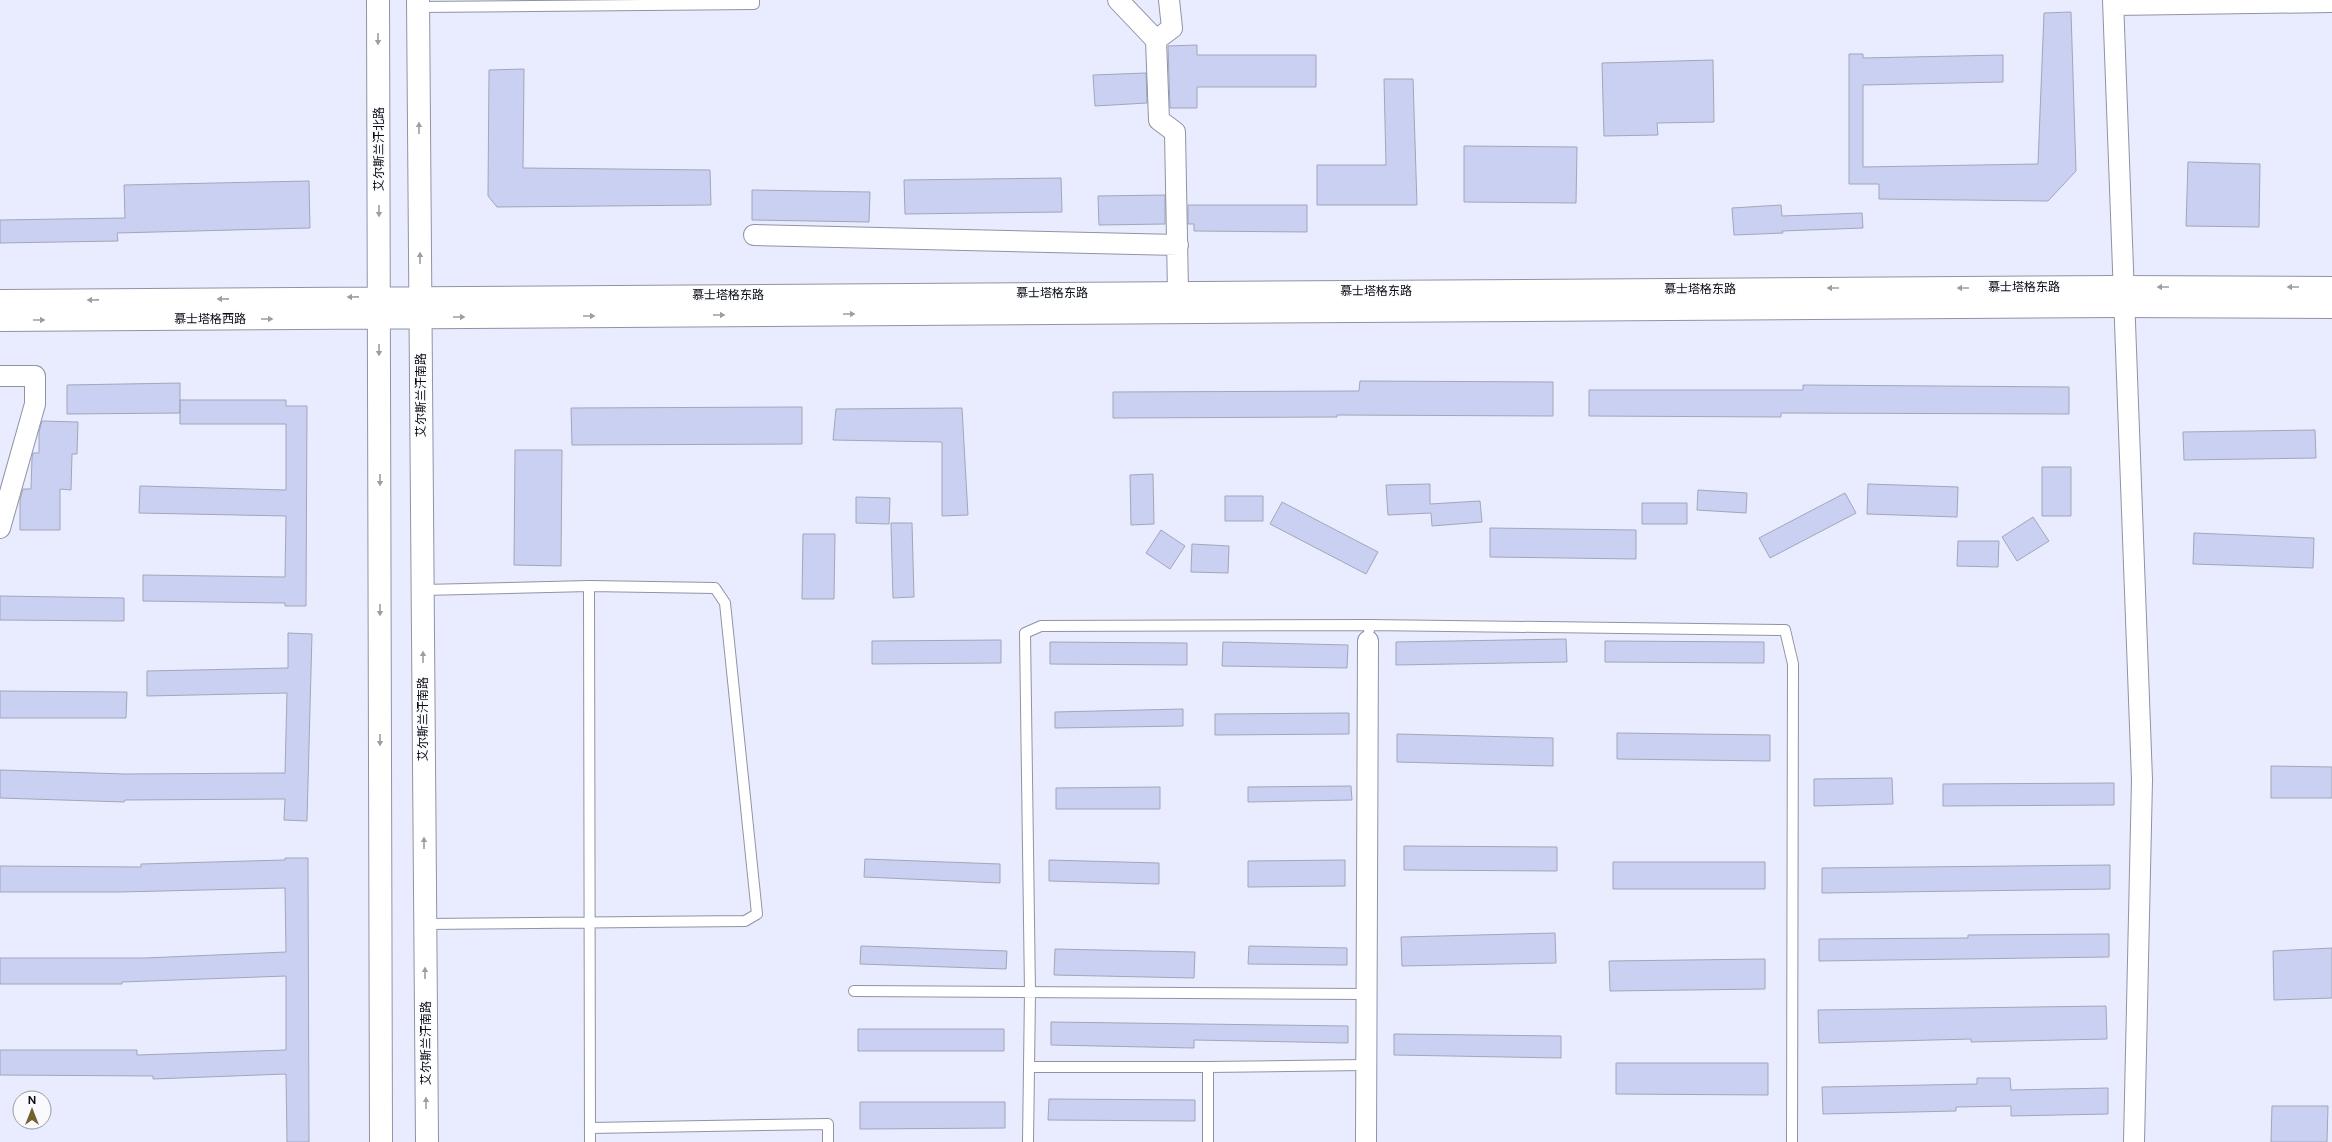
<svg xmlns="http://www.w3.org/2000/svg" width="2332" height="1142" font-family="Figtree,'Noto Sans SC',sans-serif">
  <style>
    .building { fill: #c9d0f2; stroke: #a3a6b8 }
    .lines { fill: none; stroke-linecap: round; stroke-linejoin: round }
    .lane-casing { stroke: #9093a4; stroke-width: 12 }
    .street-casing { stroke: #9093a4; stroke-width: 22 }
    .secondary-casing { stroke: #9093a4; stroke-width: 24 }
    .lane { stroke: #fff; stroke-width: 10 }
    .street { stroke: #fff; stroke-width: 20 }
    .secondary { stroke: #fff; stroke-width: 22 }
    .oneway { fill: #9d9ea0 }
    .labels { text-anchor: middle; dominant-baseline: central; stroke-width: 3; stroke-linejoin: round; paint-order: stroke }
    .street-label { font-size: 12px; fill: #0b0c12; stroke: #f9fafd }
  </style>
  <rect width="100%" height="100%" fill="#e8ecfe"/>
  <path class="building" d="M2071,12L2076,171L2048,201L1879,199V184H1849V54H1863V58L2003,55V82L1863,85V167L2038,164L2044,13Z
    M1197,45V55H1316V87H1197V108H1170L1168,46Z
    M1713,60L1714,122L1657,123L1658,135L1604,136L1602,63Z
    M524,69L523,168L710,170L711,205L497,207L488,196L489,70Z
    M1146,73L1147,103L1095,106L1093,75Z
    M1384,79H1413L1417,205H1317V165H1386Z
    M1464,146L1577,147L1576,203L1464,202Z
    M2188,162L2260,164L2259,227L2186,226Z
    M1061,178L1062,212L905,214L904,180Z
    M309,181L310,228L117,233L118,241L0,243V220L125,218L124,185Z
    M752,190L870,192L869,222L752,220Z
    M1165,195V224L1099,225L1098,196Z
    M1188,205H1307V232L1194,231V224H1188Z
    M1781,205L1782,216L1862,213L1863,228L1782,231L1783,233L1734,235L1732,208Z
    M1360,381L1553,382V416L1337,415V417L1113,418V392L1359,391Z
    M180,383V413L67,414V385Z
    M1803,385L2069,387V414L1781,413V417L1589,416V390H1803Z
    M180,400H286V406H307L306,606H285V603L143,601V575L285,577L286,516L139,513L140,486L286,490V424H180Z
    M802,407V444L572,445L571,408Z
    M962,408L968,515L942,516V442L833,440L836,409Z
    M42,421L78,422L77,454H72L71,490L60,489V530H20V500L23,489H31L32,458L33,453H39V432Z
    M2315,430L2316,458L2184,460L2183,432Z
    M515,450H562L561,566L514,565Z
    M2042,467H2071V516H2042Z
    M1153,474L1154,524L1131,525L1130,475Z
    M1430,484V504L1480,501L1482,522L1432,526L1431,513L1388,515L1386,485Z
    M1868,484L1958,487L1957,517L1867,514Z
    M1698,490L1747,493L1746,513L1697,510Z
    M1845,493L1856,513L1770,558L1759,538Z
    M1225,496H1263V521H1225Z
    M856,497L890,498L889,524L856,523Z
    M1282,502L1378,552L1366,574L1270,524Z
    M1642,503H1687V524H1642Z
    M2033,517L2049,541L2017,561L2002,537Z
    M891,523H912L914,597L893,598Z
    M1490,528L1636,530V559L1490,557Z
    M1161,530L1185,546L1170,569L1146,553Z
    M2194,533L2314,538L2313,568L2193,564Z
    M803,534H835L834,599H802Z
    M1958,541H1999L1998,567L1957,566Z
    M1192,544L1229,546L1228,573L1191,572Z
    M0,596L124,598V621L0,620Z
    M288,633L312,634L307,821L284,820L285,799L125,800L124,802L0,798V770L125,774L285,773L287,693L147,696V671L288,668Z
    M1566,639L1567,662L1396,665V642Z
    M1001,640V663L872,664V641Z
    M1605,641L1764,642V663L1605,662Z
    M1050,642L1187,643V665L1050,664Z
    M1223,642L1348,645L1347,668L1222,666Z
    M0,691L127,692L126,718H0Z
    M1183,709V726L1055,728V712Z
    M1349,713V734L1215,735V714Z
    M1617,733L1770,735V761L1617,759Z
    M1397,734L1553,738V766L1397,762Z
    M2271,766L2332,767V798H2271Z
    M1892,778L1893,804L1814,806V779Z
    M2114,783V805L1943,806V784Z
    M1351,786L1352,800L1248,802V787Z
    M1160,787V809H1056V788Z
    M1404,846L1557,847V871L1404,870Z
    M285,858H308L309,1142H287L286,1074L153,1079V1076L0,1075V1050H137V1055L286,1050V976L122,982V984H0V958H145L286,952L285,888L120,892H0V866L141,867V864L285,860Z
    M865,859L1000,864V883L864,877Z
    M1049,860L1159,863V884L1049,881Z
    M1345,860V886L1248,887V861Z
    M1613,862H1765V889H1613Z
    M2110,865V889L1822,893V868Z
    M1555,933L1556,963L1402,966L1401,937Z
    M2109,934V957L1819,961V939L1968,938V935Z
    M861,946L1007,951L1006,969L860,964Z
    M1249,946L1347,948V965L1248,964Z
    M2332,948V998L2274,1000L2273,951Z
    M1055,949L1195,952L1194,978L1054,975Z
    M1765,959V989L1610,991L1609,961Z
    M2106,1006L2107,1039L1971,1042V1039L1819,1043L1818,1010Z
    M1051,1022L1348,1026V1043L1194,1040V1048L1051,1045Z
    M858,1029H1004V1051H858Z
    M1394,1034L1561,1036V1058L1394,1055Z
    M1616,1063H1768V1095L1616,1094Z
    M1977,1078H2010L2011,1090L2108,1088V1114L2011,1116V1106L1956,1107V1111L1823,1114L1822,1087L1977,1084Z
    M1049,1099L1195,1100V1121L1048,1120Z
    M860,1102H1005V1128L860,1129Z
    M2272,1106H2328L2327,1142H2271Z"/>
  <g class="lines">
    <defs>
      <path id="lane" d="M418,7L754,4V0
        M423,590L589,586L590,1142
        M1369,625L1785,630L1793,664L1792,1142
        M425,924L745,921L757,914L725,603L715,588L589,586
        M854,991L1365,994
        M1029,1067H1208
        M590,1128L828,1124V1142
        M1028,1142L1030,992L1025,633L1041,626L1369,625V630
        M1208,1142V1067L1365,1065"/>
      <path id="street" d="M1118,0L1156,40
        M1169,0L1172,28L1156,40L1159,120L1175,132L1178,292
        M2113,0L2142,780L2134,1142
        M2114,5L2332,2
        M754,235L1178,245
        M0,376H35V404L0,528
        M1366,1142L1368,641"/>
      <path id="secondary" d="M378,0L381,1142
        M418,0L427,1142
        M0,301L2116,287L2332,288
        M0,320L2117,306L2332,307"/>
    </defs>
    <use href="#lane" class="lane-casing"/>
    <use href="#street" class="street-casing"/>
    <use href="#secondary" class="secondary-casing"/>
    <use href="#lane" class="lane"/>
    <use href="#street" class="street"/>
    <use href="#secondary" class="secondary"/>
  </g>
  <defs><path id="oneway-solid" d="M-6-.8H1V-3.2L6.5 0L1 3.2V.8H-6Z"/></defs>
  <g class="oneway">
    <use href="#oneway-solid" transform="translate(378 39) rotate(90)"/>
    <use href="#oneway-solid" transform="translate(419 128) rotate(-90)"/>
    <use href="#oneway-solid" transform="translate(379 211) rotate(90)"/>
    <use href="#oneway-solid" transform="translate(420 258) rotate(-90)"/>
    <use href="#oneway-solid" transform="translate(2163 287) rotate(-180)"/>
    <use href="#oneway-solid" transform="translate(2293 287) rotate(-180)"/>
    <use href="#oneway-solid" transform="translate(1833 288) rotate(180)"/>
    <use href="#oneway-solid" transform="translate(1963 288) rotate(180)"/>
    <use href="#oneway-solid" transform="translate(353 297) rotate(179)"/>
    <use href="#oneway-solid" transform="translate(223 299) rotate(179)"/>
    <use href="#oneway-solid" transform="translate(93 300) rotate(179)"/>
    <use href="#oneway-solid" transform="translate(849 314)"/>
    <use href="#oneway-solid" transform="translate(719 315)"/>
    <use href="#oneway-solid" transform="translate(589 316)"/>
    <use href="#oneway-solid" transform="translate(459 317)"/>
    <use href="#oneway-solid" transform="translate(267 319)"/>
    <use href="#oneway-solid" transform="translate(39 320)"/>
    <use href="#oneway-solid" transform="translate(379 350) rotate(90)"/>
    <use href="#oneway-solid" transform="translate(380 480) rotate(90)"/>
    <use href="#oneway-solid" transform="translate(380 610) rotate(90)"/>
    <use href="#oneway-solid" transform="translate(423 657) rotate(-90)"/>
    <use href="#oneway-solid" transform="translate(380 740) rotate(90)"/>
    <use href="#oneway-solid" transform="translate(424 843) rotate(-90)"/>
    <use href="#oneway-solid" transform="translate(425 973) rotate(-90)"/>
    <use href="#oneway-solid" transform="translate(426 1103) rotate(-90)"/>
  </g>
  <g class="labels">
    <g class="street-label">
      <text transform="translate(379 149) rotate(-90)">艾尔斯兰汗北路</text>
      <text x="2024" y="287">慕士塔格东路</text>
      <text x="1700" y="289">慕士塔格东路</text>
      <text x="1376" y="291">慕士塔格东路</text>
      <text x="1052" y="293">慕士塔格东路</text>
      <text x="728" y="295">慕士塔格东路</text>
      <text x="210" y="319">慕士塔格西路</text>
      <text transform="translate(421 395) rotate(-90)">艾尔斯兰汗南路</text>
      <text transform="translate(423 719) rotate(-90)">艾尔斯兰汗南路</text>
      <text transform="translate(426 1043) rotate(-90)">艾尔斯兰汗南路</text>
    </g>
  </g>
  <g transform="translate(32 1110)"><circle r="19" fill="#f9fafd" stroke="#9a9b9f"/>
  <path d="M0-3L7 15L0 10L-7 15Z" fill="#74612f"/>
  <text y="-6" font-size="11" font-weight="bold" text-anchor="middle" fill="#0b0c12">N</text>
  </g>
</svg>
